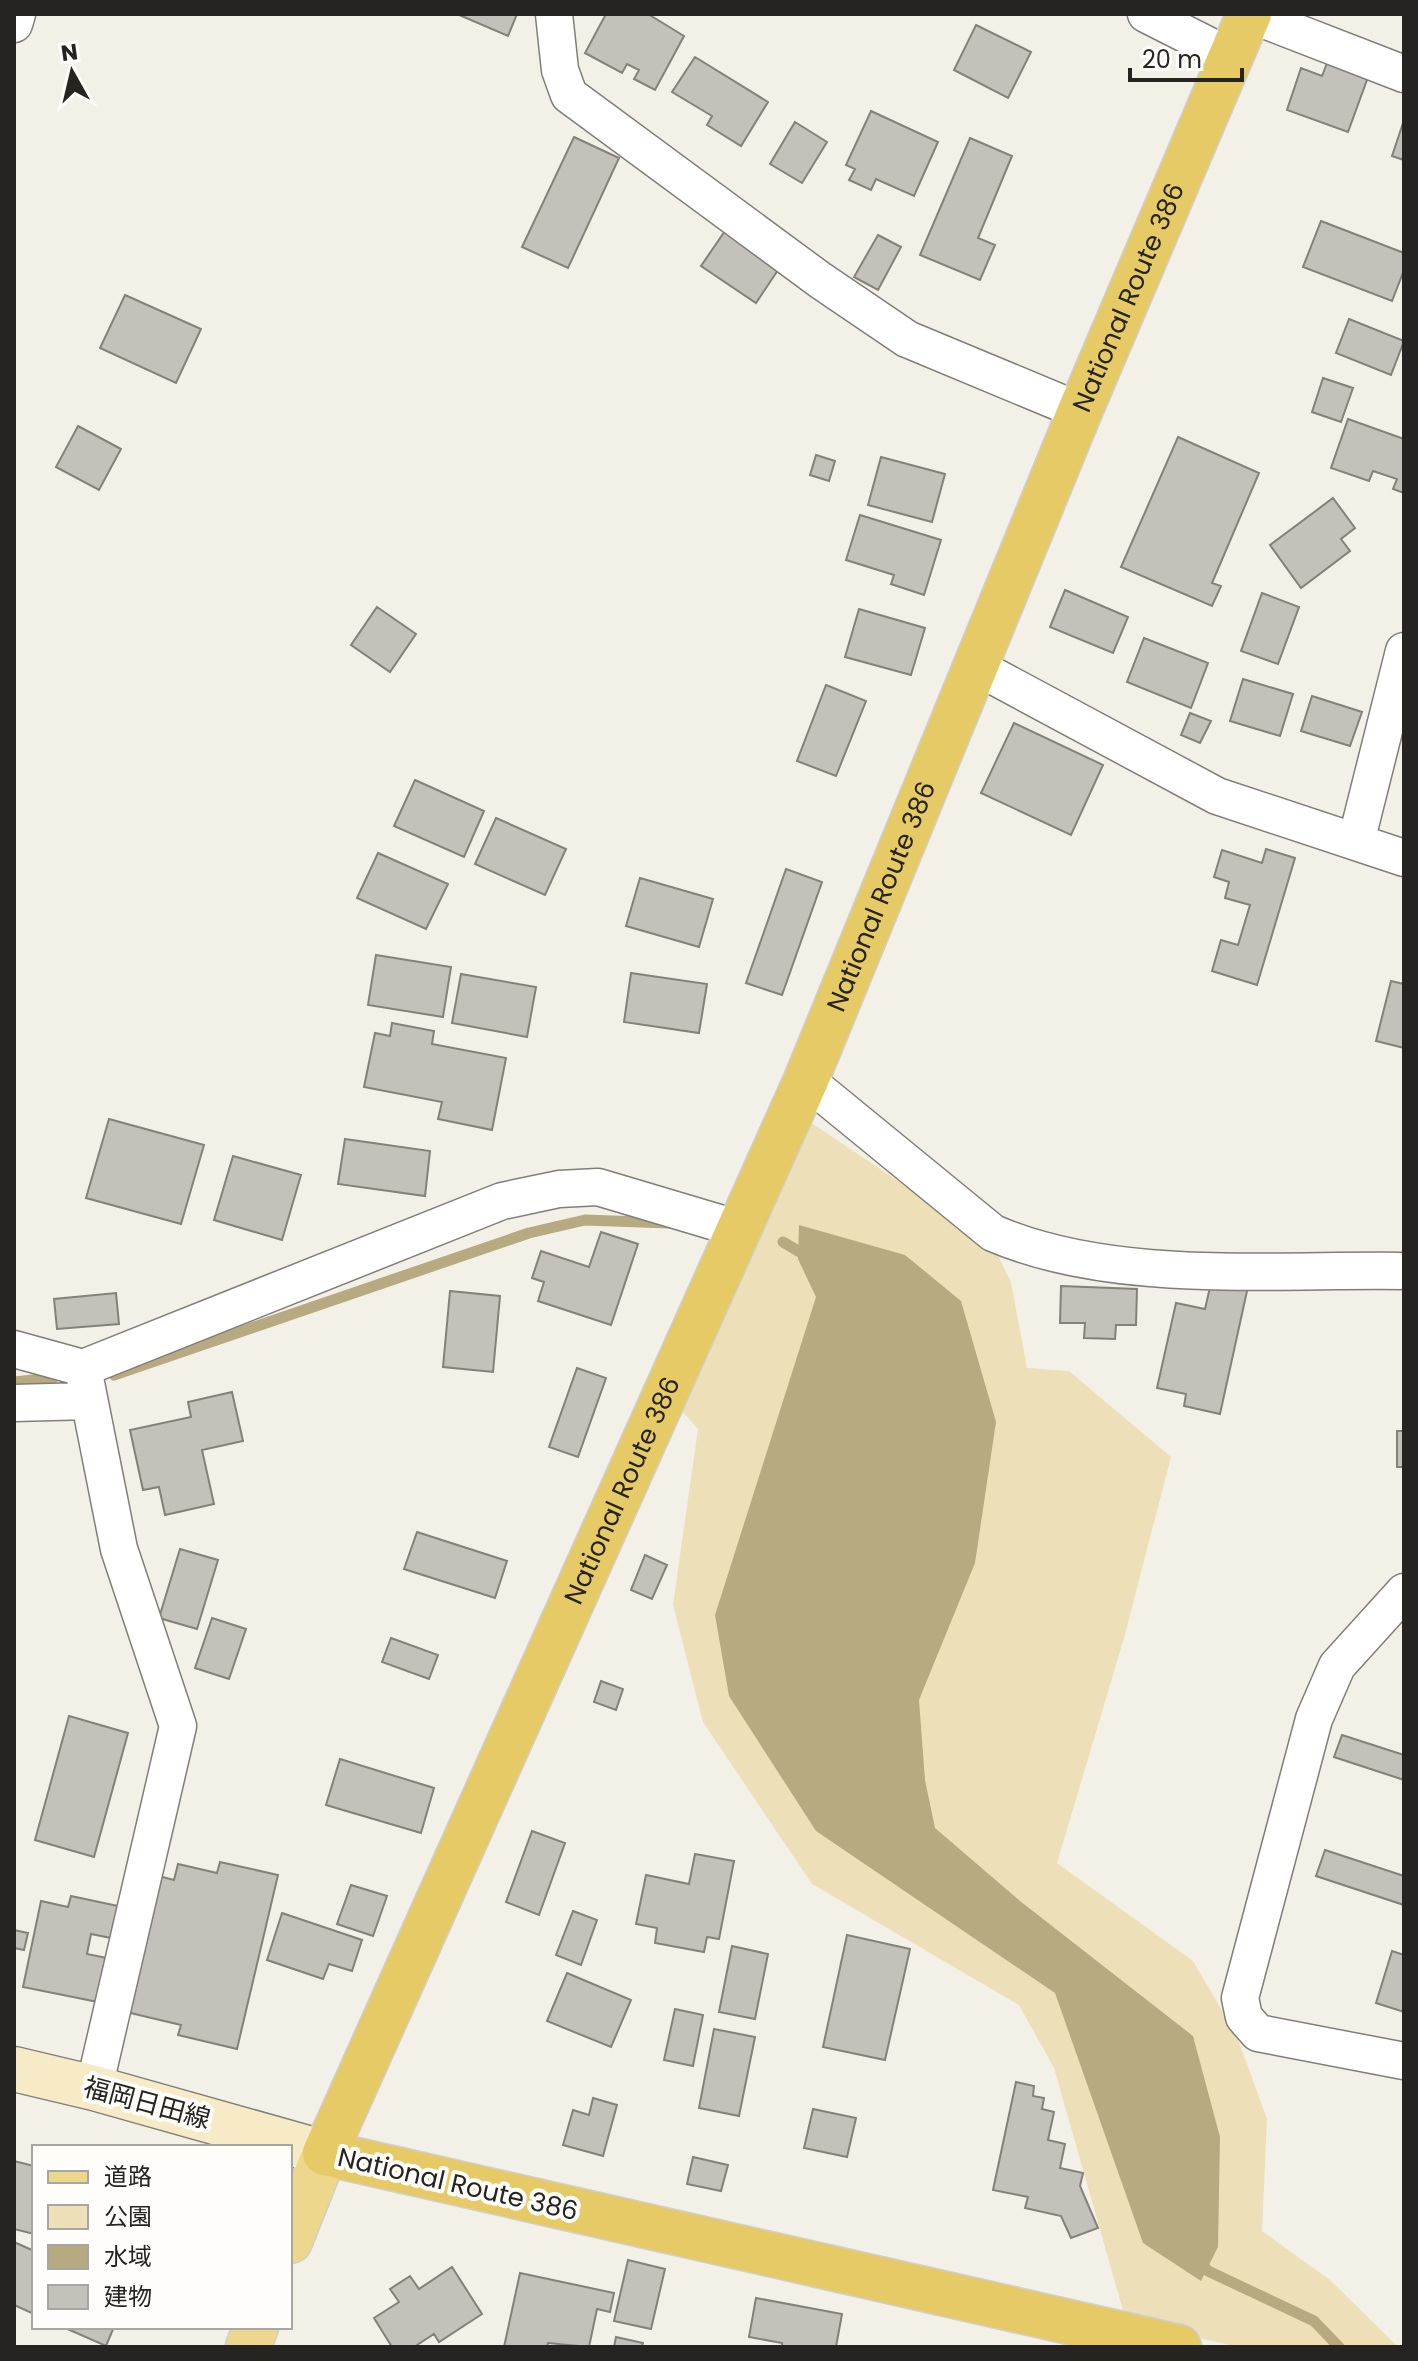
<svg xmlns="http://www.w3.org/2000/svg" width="1418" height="2361" font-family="Poppins,'Noto Sans JP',sans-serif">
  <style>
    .green { fill: #ede0b8 }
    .water { fill: #b7aa81 }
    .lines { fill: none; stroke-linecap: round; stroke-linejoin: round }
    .stream { stroke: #b7aa81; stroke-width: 11 }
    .building { fill: #c3c1b9; stroke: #83817a; stroke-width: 2 }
    .minor-casing { stroke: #817e77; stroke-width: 39 }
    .secondary-casing { stroke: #817e77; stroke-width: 47 }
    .primary-casing { stroke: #cfcfce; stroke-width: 47 }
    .trunk-casing { stroke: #cfcfce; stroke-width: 47 }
    .minor { stroke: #fff; stroke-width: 36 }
    .secondary { stroke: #f6ebc6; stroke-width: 44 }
    .primary { stroke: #ecd78c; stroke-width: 44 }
    .trunk { stroke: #e6ca66; stroke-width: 44 }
    .labels { text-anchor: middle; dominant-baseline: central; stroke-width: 8; stroke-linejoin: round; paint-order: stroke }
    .street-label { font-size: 26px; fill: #252421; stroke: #fffdf9 }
  </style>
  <rect width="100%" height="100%" fill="#f3f0e8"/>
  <path class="green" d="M807,1120L992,1244L1011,1282L1027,1368L1069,1371L1171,1457L1124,1638L1057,1863L1193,1961L1236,2034L1267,2119L1262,2231L1330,2280L1398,2347H1238L1126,2321L1054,2068L1019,2005L812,1884L703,1722L673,1605L698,1429L673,1401Z"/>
  <path class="water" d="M799,1225L905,1255L961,1301L996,1422L975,1563L919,1700L925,1780L935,1828L1020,1901L1193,2036L1220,2137L1218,2247L1201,2281L1143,2243L1055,1993L816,1831L729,1696L715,1615L816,1297L798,1259Z"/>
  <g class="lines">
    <path class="stream" d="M783,1242L810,1258
      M114,1375L529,1233L585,1220L669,1223
      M14,1382L53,1378
      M1197,2258L1208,2271L1314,2321L1339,2347"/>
  </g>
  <path class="building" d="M457,14H517L508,36Z
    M606,14H648L684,36L655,90L634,79L639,70L627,64L622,73L585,53Z
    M976,25L1031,52L1008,98L954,70Z
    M695,57L768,102L741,146L707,125L712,116L672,92Z
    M1327,63L1368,77L1348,132L1287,110L1301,68L1322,76Z
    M871,111L938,142L914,196L876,179L871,190L849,180L855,169L846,165Z
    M1404,120V160L1392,156Z
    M795,122L827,142L802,183L770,164Z
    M574,137L619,158L568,268L522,247Z
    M970,138L1012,156L978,238L995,245L980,280L920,255Z
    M1321,221L1404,253V270L1392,301L1303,267Z
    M729,225L784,261L756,303L701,266Z
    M878,235L901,247L878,290L854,277Z
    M125,295L201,329L176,383L100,348Z
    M1349,319L1404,341L1391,375L1336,353Z
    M1323,378L1353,388L1341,422L1312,412Z
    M1348,419L1404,439V493L1393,489L1397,479L1373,471L1369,481L1331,468Z
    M78,426L121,449L99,490L56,467Z
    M1178,437L1259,473L1212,583L1221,586L1212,606L1121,567Z
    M816,455L835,461L829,481L810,475Z
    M881,457L945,474L932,522L868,505Z
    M1333,498L1355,528L1341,539L1350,551L1301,588L1270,545Z
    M860,515L941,540L924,595L891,584L894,575L846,560Z
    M1065,590L1128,617L1113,653L1050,627Z
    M1262,593L1299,607L1278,664L1241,651Z
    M377,607L416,634L390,672L351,645Z
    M859,609L925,628L911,675L845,657Z
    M1144,638L1208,663L1191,708L1127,682Z
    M1243,679L1293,694L1280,736L1230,721Z
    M826,685L866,701L836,776L797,761Z
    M1312,696L1362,712L1350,746L1301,731Z
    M1190,713L1211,721L1200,743L1181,735Z
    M1014,723L1103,765L1071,835L981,793Z
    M415,780L484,811L464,857L394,826Z
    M496,818L566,849L545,895L475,864Z
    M1266,849L1295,858L1257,985L1212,971L1221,940L1238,945L1250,905L1225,898L1229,882L1214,877L1222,850L1262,863Z
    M378,853L448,884L426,929L357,898Z
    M786,869L822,882L782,995L746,983Z
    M640,878L713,899L699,947L626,926Z
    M376,955L451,967L443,1017L368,1005Z
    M631,973L707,984L699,1033L624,1022Z
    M461,974L536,987L527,1037L452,1023Z
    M1391,981L1404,984V1048L1376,1041Z
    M392,1023L434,1031L432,1044L506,1058L492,1130L438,1119L442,1102L364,1087L375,1033L390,1036Z
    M109,1119L204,1145L181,1224L86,1198Z
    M345,1139L430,1151L425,1196L338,1184Z
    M233,1156L301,1175L282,1240L214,1220Z
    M601,1232L638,1244L611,1325L538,1301L544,1282L532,1278L541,1251L589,1267Z
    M1213,1274L1249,1282L1220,1414L1184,1406L1186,1394L1157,1388L1176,1303L1205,1309Z
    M1061,1286L1137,1289L1136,1325H1116L1115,1339L1084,1338L1085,1323H1060Z
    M450,1291L500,1296L493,1372L443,1367Z
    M116,1293L119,1324L57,1329L54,1299Z
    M577,1368L606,1378L578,1457L549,1447Z
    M232,1392L243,1441L202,1450L214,1504L165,1515L159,1487L143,1490L130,1430L191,1417L188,1402Z
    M1397,1431H1404V1467H1397Z
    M417,1532L507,1561L495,1598L404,1569Z
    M180,1549L218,1560L197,1629L159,1618Z
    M645,1555L667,1565L652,1599L631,1590Z
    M212,1618L246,1629L229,1679L195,1668Z
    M391,1638L438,1655L429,1679L382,1662Z
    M601,1681L623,1689L616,1710L594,1702Z
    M69,1716L128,1733L94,1857L35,1840Z
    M1342,1735L1404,1755V1780L1334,1757Z
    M340,1759L434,1788L421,1833L326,1805Z
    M532,1831L565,1843L539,1915L506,1902Z
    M1325,1850L1404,1876V1905L1316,1876Z
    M695,1854L734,1861L719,1939L707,1937L704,1952L655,1943L657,1928L636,1924L646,1875L689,1884Z
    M220,1862L278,1875L237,2049L178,2035L181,2025L122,2011L155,1875L174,1880L178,1864L217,1873Z
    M351,1885L387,1896L373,1936L337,1924Z
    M71,1896L118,1906L111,1938L91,1934L87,1954L107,1958L98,2002L23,1987L41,1901L68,1907Z
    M573,1911L597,1920L581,1965L556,1955Z
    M282,1913L362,1940L352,1971L329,1964L323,1979L267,1960Z
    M14,1930L28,1933L24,1950L14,1948Z
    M847,1935L910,1949L885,2060L823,2047Z
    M732,1946L768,1954L755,2019L719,2012Z
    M1392,1951L1404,1955V2012L1376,2003Z
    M567,1973L631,2000L611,2047L547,2021Z
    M675,2009L703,2015L693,2066L664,2060Z
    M714,2029L755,2037L739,2116L699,2108Z
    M1016,2082L1034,2086L1033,2096L1044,2098L1042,2109L1054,2112L1048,2140L1065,2144L1060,2168L1083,2173L1080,2186L1098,2228L1071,2238L1061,2216L1025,2208L1028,2197L993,2190Z
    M593,2098L617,2105L603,2156L563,2145L573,2110L589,2115Z
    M813,2109L856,2118L847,2157L804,2148Z
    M693,2157L728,2165L721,2191L687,2184Z
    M14,2161L34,2166V2234L14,2229Z
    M14,2242L34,2251V2314L14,2305Z
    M628,2260L665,2269L651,2329L614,2321Z
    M452,2267L482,2314L439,2342L434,2334L414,2347H392L374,2318L399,2302L390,2289L410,2276L419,2289Z
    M520,2273L614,2293L610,2312L597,2309L589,2347L548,2343L547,2347H504Z
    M756,2298L842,2314L836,2347H782V2343L749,2337Z
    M63,2327H114L106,2346Z
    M616,2337L643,2343L642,2347H614Z"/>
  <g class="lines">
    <defs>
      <path id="minor" d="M554,14L560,70L569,95L820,280L907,339L1080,411
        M1146,14L1231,57
        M1249,14L1404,74
        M14,24L17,14
        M975,666L1217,796L1404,858
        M1356,842L1404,651
        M806,1080L993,1233C1113,1285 1275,1269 1404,1271
        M14,1349L83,1368L502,1201L559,1189L598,1187L739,1229
        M83,1368L119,1549L178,1726L94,2088
        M14,1403L89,1401
        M1404,1592L1337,1666L1314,1719L1240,1998L1244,2017L1258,2033L1404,2061"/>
      <path id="secondary" d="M14,2069L94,2088L325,2153"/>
      <path id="primary" d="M290,2241L325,2153
        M248,2347L256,2327"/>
      <g id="trunk">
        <path id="s1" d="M1179,2347L325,2153L806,1080L1080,411L1249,14"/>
      </g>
    </defs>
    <use href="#minor" class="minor-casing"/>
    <use href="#secondary" class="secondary-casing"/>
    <use href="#primary" class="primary-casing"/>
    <use href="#trunk" class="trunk-casing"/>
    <use href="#minor" class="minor"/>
    <use href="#secondary" class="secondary"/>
    <use href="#primary" class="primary"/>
    <use href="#trunk" class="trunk"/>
  </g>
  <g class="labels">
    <g class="street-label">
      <text stroke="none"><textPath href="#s1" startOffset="2898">National Route 386</textPath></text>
      <text stroke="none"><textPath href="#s1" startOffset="2250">National Route 386</textPath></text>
      <text stroke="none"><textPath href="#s1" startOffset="1602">National Route 386</textPath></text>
      <text transform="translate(147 2103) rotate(15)">福岡日田線</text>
      <text transform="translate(458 2184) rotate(13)">National Route 386</text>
    </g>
  </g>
  <rect width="1418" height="2361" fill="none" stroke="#252421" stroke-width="32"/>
  <rect x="32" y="2145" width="260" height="184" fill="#fffdf9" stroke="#a8a6a3" stroke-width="2"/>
  <rect x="48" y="2171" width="40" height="12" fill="#ecd78c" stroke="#a8a6a3" stroke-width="2"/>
  <text x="104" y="2185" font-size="24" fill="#252421">道路</text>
  <rect x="48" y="2205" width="40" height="24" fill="#ede0b8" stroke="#a8a6a3" stroke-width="2"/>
  <text x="104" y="2225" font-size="24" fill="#252421">公園</text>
  <rect x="48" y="2245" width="40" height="24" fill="#b7aa81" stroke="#a8a6a3" stroke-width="2"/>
  <text x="104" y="2265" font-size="24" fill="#252421">水域</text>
  <rect x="48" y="2285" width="40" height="24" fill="#c3c1b9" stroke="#a8a6a3" stroke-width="2"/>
  <text x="104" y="2305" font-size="24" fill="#252421">建物</text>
  <g transform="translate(72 72) rotate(352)" stroke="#fffdf9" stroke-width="6" paint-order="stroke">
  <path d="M0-6L14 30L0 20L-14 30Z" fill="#252421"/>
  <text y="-12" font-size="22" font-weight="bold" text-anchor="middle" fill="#252421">N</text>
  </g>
  <path d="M1130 68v12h112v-12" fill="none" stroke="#252421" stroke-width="4"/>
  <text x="1142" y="68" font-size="24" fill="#252421" stroke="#fffdf9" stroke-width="6" paint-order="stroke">20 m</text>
</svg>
